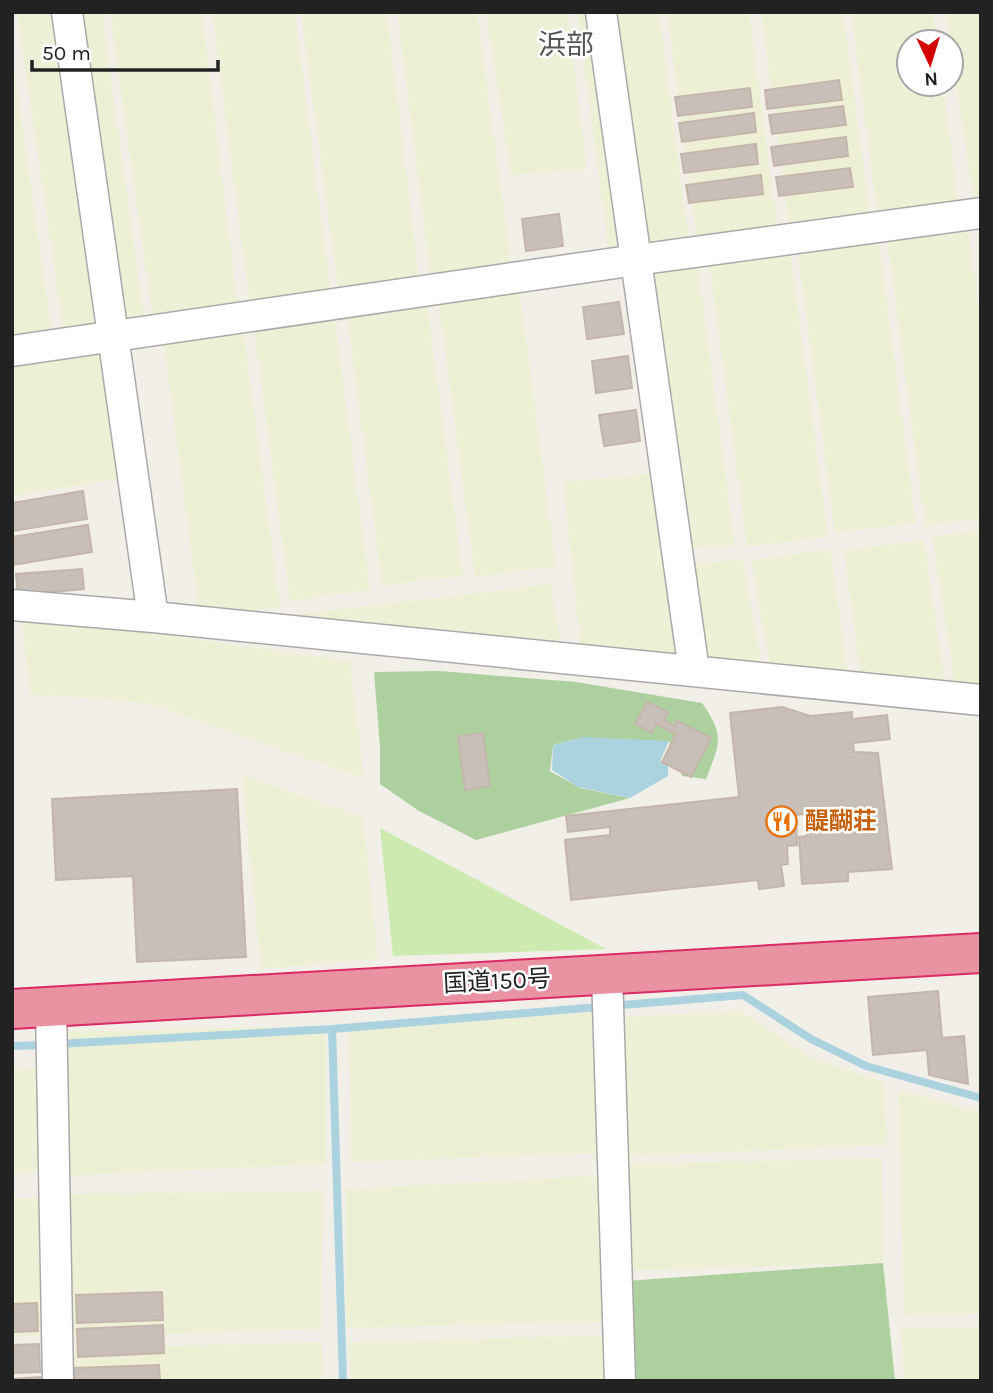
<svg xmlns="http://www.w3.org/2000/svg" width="993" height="1393" font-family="Karla,'Noto Sans JP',sans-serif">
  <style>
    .farmland { fill: #eef0d5 }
    .grass { fill: #cdebb0 }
    .forest { fill: #add19e }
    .water { fill: #aad3df }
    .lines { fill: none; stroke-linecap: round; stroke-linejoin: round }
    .stream { stroke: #aad3df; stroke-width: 8 }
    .building { fill: #c7bfb8; stroke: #c4b6ab; stroke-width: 2 }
    .street-casing { stroke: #a9a9a9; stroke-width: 33 }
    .highway-casing { stroke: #dc2a67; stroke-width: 42 }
    .street { stroke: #fff; stroke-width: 30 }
    .highway { stroke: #e892a2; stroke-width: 38 }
    .labels { text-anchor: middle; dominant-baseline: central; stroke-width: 5; stroke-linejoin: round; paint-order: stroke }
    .food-label { font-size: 24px; font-weight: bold; fill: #c56008; stroke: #fff; text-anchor: start }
    .street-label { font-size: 24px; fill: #222; stroke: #fff }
    .quarter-label { font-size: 28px; fill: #555; stroke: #fff }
  </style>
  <rect width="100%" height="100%" fill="#f2efe9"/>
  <path class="farmland" d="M17,12H102L145,325L64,336Z
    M110,12H202L239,317L153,322Z
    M212,12H295L331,296L250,307Z
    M301,12H387L420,286L339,296Z
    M397,12H477L513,277L432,287Z
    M486,12H567L587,170L511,175Z
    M577,12H659L689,242L609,252Z
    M667,12H749L778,231L697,242Z
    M761,12H843L871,222L790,233Z
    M851,12H933L937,42H909V84H943L959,208L878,219Z
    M946,12H981V203L974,204Z
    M12,54L52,335L12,340Z
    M968,228L981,326V518L925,526L887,238Z
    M878,235L916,523L835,533L797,246Z
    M790,249L828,537L747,547L709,260Z
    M697,259L735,546L677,549L679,565L743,560L764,678L582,659L563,482L665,472L636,260Z
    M518,279L556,566L475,577L437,289Z
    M425,288L463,576L382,586L345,299Z
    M333,303L370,590L290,601L252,314Z
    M242,320L280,607L200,618L162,330Z
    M101,354L126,478L12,496V367Z
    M981,530V700L957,697L932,536Z
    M924,540L947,696L862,688L844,550Z
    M831,549L849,687L772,679L751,560Z
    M551,584L563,658L292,631L291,615Z
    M21,615L350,661L364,779L146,703L30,694Z
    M242,774L363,817L378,959L261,969Z
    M613,1007L615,1153L351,1162L349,1024Z
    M741,1011L808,1056L884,1082L887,1145L623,1157L618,1017Z
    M326,1026V1164L62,1176L55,1032Z
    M52,1067L54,1172L12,1173V1069Z
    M898,1089L981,1112V1314L904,1316Z
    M882,1158L883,1263L621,1271L613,1164Z
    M610,1175V1322L346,1328V1189Z
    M323,1191L321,1329L57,1338L52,1194Z
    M12,1198H43L42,1336L12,1337Z
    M981,1327V1381H904L901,1328Z
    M612,1335L613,1381H351L348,1342Z
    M322,1342L323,1381H60L59,1349Z"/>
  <path class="grass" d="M380,828L606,949L393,956Z"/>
  <path class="forest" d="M440,671L576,682L702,703C725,736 720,743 706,779L682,776L669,741L570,740L553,745L550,771L580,788L630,798L476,840L419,811L380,784V747L374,672Z
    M883,1263L895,1381H629L625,1281Z"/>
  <path class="water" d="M582,737L669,741L660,761L668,765V776L630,798L578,787L552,770L553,745Z"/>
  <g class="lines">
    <path class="stream" d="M332,1029L343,1381
      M57,1044L332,1029L743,995L811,1039L866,1066L981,1098
      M12,1046L44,1045"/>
  </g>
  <path class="building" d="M839,80L842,100L767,109L765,90Z
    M750,88L752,107L678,116L675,97Z
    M843,106L846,125L772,134L769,115Z
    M754,113L756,132L682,142L679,123Z
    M846,137L848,156L774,166L771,147Z
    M756,144L758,164L684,173L681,154Z
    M850,168L853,187L779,196L776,177Z
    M761,175L763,194L689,203L686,185Z
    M559,214L563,246L526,251L522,219Z
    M619,302L624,334L587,339L583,307Z
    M628,356L632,388L596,393L592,361Z
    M636,410L640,441L604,446L599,415Z
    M83,491L87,519L12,531V503Z
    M88,525L92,552L12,565V537Z
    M82,569L84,589L18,595L16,574Z
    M647,702L668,712L664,721L675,726L677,721L711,738L691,777L662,762L676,734L656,724L652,733L635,724Z
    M782,707L810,716L852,712V719L887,715L890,739L853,743L854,752L878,753L892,869L848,872V881L802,884L799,837L807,836L806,814L796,815L797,845L787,846L788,864L781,865L784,886L759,889L758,880L571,900L565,840L610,835V827L568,832L566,816L739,797L730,713Z
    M483,733L490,786L465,790L458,736Z
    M237,789L246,957L137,962L133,876L56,880L52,799Z
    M938,991L942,1038L964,1036L968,1084L929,1075L927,1050L873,1055L868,997Z
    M162,1292L163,1320L77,1323L76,1295Z
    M37,1303L38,1331L12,1332V1304Z
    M163,1325L164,1353L78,1357L77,1329Z
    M39,1344L40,1372L12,1373V1345Z
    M159,1365L160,1381H74L73,1368Z
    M40,1377V1381H12V1379Z"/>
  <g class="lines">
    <defs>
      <path id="street" d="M67,12L153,617
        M601,12L694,671
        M12,351L636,260L981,213
        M12,605L153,617L981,700
        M607,974L620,1381
        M51,1007L58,1381"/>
      <path id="highway" d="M12,1009L981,953"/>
    </defs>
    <use href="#street" class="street-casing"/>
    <use href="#highway" class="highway-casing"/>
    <use href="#street" class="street"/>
    <use href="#highway" class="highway"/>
  </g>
  <defs>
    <symbol id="restaurant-ring" viewBox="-11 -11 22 22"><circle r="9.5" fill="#fff" stroke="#e8710a" stroke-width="1.5"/><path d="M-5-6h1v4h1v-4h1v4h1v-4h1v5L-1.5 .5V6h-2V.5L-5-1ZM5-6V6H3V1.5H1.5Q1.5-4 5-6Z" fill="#e8710a"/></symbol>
  </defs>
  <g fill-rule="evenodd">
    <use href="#restaurant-ring" x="764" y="804" width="35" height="35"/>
  </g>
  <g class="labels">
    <g class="food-label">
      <text x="805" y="821">醍醐荘</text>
    </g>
    <g class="street-label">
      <text transform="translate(497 981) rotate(-3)">国道150号</text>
    </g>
    <g class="quarter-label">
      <text x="566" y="44">浜部</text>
    </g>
  </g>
  <rect width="993" height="1393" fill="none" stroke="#222222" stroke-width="28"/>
  <g transform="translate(930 63) rotate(176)"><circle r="33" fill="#ffffff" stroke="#a7a7a7" stroke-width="2"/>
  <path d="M0-5L12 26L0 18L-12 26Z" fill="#d40000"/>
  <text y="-10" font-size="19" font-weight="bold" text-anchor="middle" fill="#222222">N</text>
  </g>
  <path d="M32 60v10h186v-10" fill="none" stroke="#222222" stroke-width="3.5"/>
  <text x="42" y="60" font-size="21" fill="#222222" stroke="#ffffff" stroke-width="5" paint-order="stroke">50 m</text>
</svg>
